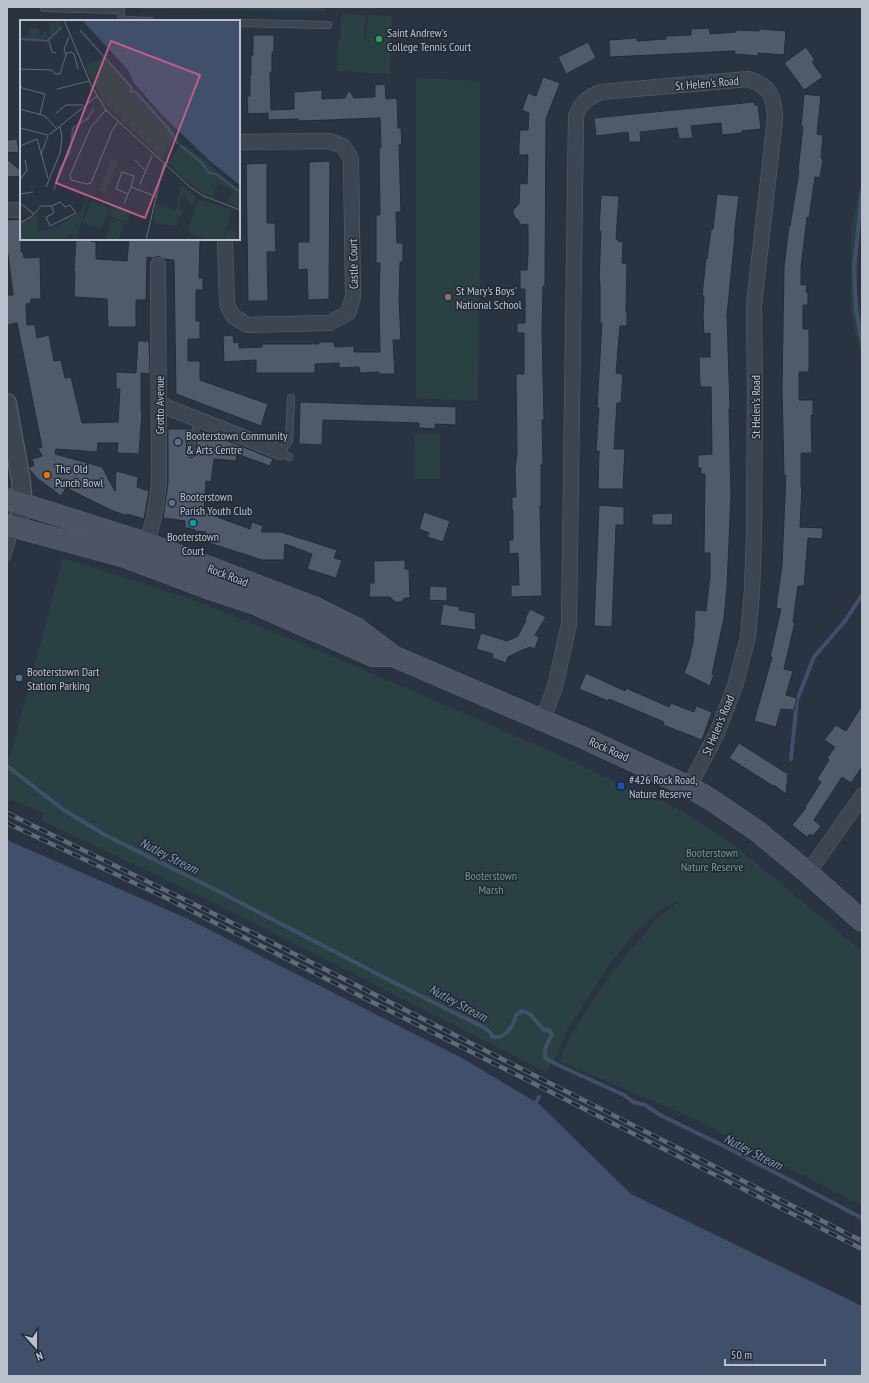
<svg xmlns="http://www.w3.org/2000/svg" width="869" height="1383" font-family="'PT Sans Narrow',sans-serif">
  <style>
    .green { fill: #2b4043 }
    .water { fill: #40506a }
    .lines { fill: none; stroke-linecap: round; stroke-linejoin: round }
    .stream { stroke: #40506a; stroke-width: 4 }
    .building { fill: #505a6b; stroke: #242c39 }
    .service-casing { stroke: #5c636f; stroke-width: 8 }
    .minor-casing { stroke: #5c636f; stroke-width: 16 }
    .tertiary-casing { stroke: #5c636f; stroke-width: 20 }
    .secondary-casing { stroke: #5c636f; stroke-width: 22 }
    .service { stroke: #3d4552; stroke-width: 7 }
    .minor { stroke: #3d4552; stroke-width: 15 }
    .tertiary { stroke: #3d4552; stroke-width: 18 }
    .secondary { stroke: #4c5465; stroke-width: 21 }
    .rail-casing { stroke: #606979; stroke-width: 4.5 }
    .rail { stroke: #222a37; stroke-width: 3; stroke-dasharray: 9; stroke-linecap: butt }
    .leisure-dot { fill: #2e9e5b; stroke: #222a37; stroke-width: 1.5 }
    .education-dot { fill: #8d6e63; stroke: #222a37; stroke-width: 1.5 }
    .service-dot { fill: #5c6f8a; stroke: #222a37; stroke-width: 1.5 }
    .food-dot { fill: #e8710a; stroke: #222a37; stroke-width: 1.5 }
    .culture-dot { fill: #0f9aa8; stroke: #222a37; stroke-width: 1.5 }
    .transit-dot { fill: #1a4fb4; stroke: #222a37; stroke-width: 1.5 }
    .labels { text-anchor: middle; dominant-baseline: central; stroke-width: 3; stroke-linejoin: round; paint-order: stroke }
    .poi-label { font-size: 12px; fill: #bbc1cc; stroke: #222a37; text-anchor: start }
    .street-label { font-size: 12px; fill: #bbc1cc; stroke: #222a37 }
    .park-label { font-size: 12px; fill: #739b7e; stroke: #222a37 }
    .water-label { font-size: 13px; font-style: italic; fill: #8496b1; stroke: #222a37 }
    .inset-river { fill: none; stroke: #40506a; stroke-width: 2 }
    .inset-road { fill: none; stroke: #636c79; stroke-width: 1 }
    .view { fill: #bf5c88; fill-opacity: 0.15; stroke: #bf5c88; stroke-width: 2 }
    .inset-edge { fill: none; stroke: #bbc1cc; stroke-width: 2 }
  </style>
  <rect width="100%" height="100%" fill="#293342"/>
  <path class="green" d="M141,7H325V11L141,9Z
    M341,14L365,15L364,41H366L368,15L392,16L390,74L336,71L338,40H340Z
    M416,78L480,81V270L478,401L416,398Z
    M862,177V222L859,246L857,291L862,323V363L851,312V230Z
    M415,434H440V479H414Z
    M63,558L191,599L318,650L567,758L615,782L614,785L626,790L627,788L666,802L702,823L743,852L862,951V1206L697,1120L559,1061L569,1038L604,983L656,919L682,899L660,910L631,938L612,961L569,1027L554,1060L546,1072L218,905L41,820L44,813L10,799L7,803V756L10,757Z"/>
  <path class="water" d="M7,840L186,918L462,1058L539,1104L631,1194L862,1306V1376H7Z"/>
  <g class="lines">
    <path class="stream" d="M862,192L854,269L856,310L862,342
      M791,759L797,700L814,657L845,621L862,595
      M7,766L64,810L105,835L218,891L391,981L485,1028L491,1033L492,1037C506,1039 513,1027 516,1015L522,1011L530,1014L544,1030H549L552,1035C548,1041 544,1050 545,1058L558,1065L624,1095L633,1102L645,1105L662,1116L724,1146L862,1218
      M534,1106L539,1097"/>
  </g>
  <path class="building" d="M709,28L710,34L736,32V30L759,31L760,29L786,31L784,55L758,53V56L734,54L735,51L610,57L609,40L637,38V41L666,39V36L691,35V29Z
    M253,35H274V52H272V72H270L271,110L294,109V92L322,90V99L345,98L349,90L354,98L375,97V85L385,84L386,99L397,98L398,128H401L402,145H399L401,212H396L397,243H403V262H400L399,300L401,340H393L395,374H379V372L360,373L359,367L339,368V363L315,364V373H256V360L224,362L223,336L233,335L234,343L239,342V348L262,347V344H319V342H334L335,347L354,346V352H380L379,303L380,263H376V215H380L379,148H381L380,118L299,121L298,119L268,120V113L248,114L247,96H250V75H251V55H253Z
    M588,42L596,58L566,74L558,57Z
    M806,47L815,60L812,62L823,77L804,90L784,63Z
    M543,77L560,83L546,119L545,286H543L542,330L544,420H542L543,465H541V506H540L542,596L511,597V585H519L518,553L509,554V540H513V510H512V497H516L515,469L517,454L516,374H524V333H517V323H525V289H520V270H527L528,254V225L519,224V221L514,216L513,212L514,209L519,204L520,183L527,184L528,155H519V144L520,130H528L529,113L522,110L528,93L536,96Z
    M804,94L821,96L817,134L823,135L821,158L823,159L820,178L815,177L809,218L807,217L801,268V285H807L806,292H808V305H803V329H809V372H799V400H813V415H811L812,453H801V487H802L800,527L823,528L822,539L808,538L804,586H798L793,622H795L784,669L793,671L786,695L797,698L794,710L781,709L776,727L754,721L772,657H770L781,609L776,608L782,565L786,475H784L782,388L784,267L789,226H790L799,171L798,170L803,127L801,126Z
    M754,102L755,105H758L761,129L742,131V133L722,135L721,123L691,126L693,138L679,139L677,128L640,132L641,142H629L628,132L596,136L594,118Z
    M17,139L19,153L7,152V140Z
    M7,159L21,171V176L7,177Z
    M330,161L329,299L308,300L307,269L298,270V242H309V162Z
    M267,163V223H275L276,252H267L268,301H248L246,164Z
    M717,194L739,196L734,236H735L727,315L730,409H729L731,496L727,587L724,618L712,674H714L710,686L684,673L689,660L694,637L693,636L695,622H694L695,610L706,611L710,576V553H704L705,474H701V468H698V455L712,454L711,387H700L699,357H710V333L704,334L703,317L704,296H702L706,258L707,259L711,229H713Z
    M601,195L619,196L616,239L618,240V241L623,242L622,263L627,264L626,312H627V326H620L616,373L623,374L621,403H617L614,449H625L623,489H598L599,451H596L599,408H597L602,323H600V282H599L601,231H599Z
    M21,219V252H23L24,258L40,257L41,299H31V303L26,304L27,325H35L37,338L49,335L54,361L61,360L65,378L71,377L82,423L118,422L120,389H116V372L136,373L138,341H149L150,374L141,373V411L142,412L139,454L117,453L118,443H98L97,452L56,449L55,454L102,467L115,491L116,471L138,477L137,487L149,491L144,519L127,514L128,516L113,511L66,488L61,496L38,479L29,469V468L34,465L32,459L42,456L38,448L42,447L17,323L7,325V295H13L8,254H7V220Z
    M76,239H90V241L96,242V259L127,261L129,239H200L199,278H203V290H196V321H200V339H188V361H200V380L268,404L261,426L176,394L174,260L164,259L158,256L153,258L147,257L146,300H136V327H108L107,299L74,297L75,271H74Z
    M300,402L456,407V425L435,424V429L419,428V423L323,420L322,445L299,444Z
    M168,429H191L187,440L186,453L187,455L190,458L195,456L197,442L200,431L207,433L217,437V438H221L273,459L270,466L237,454L236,461L214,459L211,482L206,481L204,512L250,529L252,522L263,526L261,532H281L337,550L334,558L342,560L336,578L307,569L312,554L285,544L284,560H262L203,541L206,532L195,531V530L190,529V528H185V521L163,518L168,483Z
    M599,505L624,507V525H616L612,627L594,626Z
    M424,512L450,521L443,542L427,537L429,533L419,529Z
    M673,513L672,525H652V514Z
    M405,560V569H409L410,598H405L401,602H395L390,597H369L370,583H374V561Z
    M430,586L447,587V601L429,600Z
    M443,604L459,607V610L475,613L476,630L440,625Z
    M530,609L546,617L535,635L539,637L535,649L530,647L518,652L508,657L506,663L492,658L493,654L476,649L481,633L507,641L518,636L526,620L525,619Z
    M586,673L625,691L626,688L669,707L671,703L694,712L696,706L712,712L702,740L663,725L664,722L609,699L608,701L579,689Z
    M862,705V767L851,783L842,777L814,820L821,826L813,836L810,834L807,837L792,825L806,808L805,807L821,782L817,779L829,760L827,758L835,747L824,740L836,725L846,731Z
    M739,743L788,774L786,794L774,785L773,786L729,758Z"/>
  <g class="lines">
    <defs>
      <path id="service" d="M44,7V8L121,10L122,7
        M121,10V20L150,21
        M239,23L328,25
        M191,453L192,441L199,420
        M289,457L280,452L289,441L291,398
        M7,557L15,529"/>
      <path id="minor" d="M7,210H21
        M225,239L227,304L233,316L247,325L329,323L348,313L353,297L351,159L343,146L329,141L239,142
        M159,404L280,452
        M146,543C154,525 157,502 159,482L158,265
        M542,721L555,687L569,624L576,116C581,102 588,97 601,92L748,79C771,86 774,97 775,119L754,305L755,391L754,534L752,590L748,637L735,686L717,733L689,787
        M808,873L862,796"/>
      <path id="tertiary" d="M7,403L21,481L23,504L16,528"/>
      <path id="secondary" d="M7,499L146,543L316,608L356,628L393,656L584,738L689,787L710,799L757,831L808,873L862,921
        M7,525L125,557L210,589L253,603L373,656H390"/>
    </defs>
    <use href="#service" class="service-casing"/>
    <use href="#minor" class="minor-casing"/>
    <use href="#tertiary" class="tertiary-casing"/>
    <use href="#secondary" class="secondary-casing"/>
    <use href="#service" class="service"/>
    <use href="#minor" class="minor"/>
    <use href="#tertiary" class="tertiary"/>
    <use href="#secondary" class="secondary"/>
    <defs>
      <path id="rail" d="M7,813L253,933L862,1241
        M7,823L162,896L862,1249"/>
    </defs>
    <use href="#rail" class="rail-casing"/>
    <use href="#rail" class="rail"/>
  </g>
  <circle class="leisure-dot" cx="379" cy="39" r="4"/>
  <circle class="education-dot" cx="448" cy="297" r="4"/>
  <g class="service-dot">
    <circle cx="178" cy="442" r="4"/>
    <circle cx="172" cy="503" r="4"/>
    <circle cx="19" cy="678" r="4"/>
  </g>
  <circle class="food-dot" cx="47" cy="475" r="4"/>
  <circle class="culture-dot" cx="193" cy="523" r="4"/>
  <rect class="transit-dot" x="617" y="782" width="8" height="8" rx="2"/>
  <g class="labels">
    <g class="poi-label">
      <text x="387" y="32">Saint Andrew's<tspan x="387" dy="14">College Tennis Court</tspan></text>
      <text x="456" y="290">St Mary's Boys'<tspan x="456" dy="14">National School</tspan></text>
      <text x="186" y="435">Booterstown Community<tspan x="186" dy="14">&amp; Arts Centre</tspan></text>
      <text x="55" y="468">The Old<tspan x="55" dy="14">Punch Bowl</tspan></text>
      <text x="180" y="496">Booterstown<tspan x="180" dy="14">Parish Youth Club</tspan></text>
      <text x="193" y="536" text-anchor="middle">Booterstown<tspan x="193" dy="14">Court</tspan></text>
      <text x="27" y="671">Booterstown Dart<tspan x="27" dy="14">Station Parking</tspan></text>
      <text x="629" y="779">#426 Rock Road,<tspan x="629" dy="14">Nature Reserve</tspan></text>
    </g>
    <g class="street-label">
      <text transform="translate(707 83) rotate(-5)">St Helen's Road</text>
      <text transform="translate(353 264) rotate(-91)">Castle Court</text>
      <text transform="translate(159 405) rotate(-90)">Grotto Avenue</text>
      <text transform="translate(755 407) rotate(-90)">St Helen's Road</text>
      <text transform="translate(228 575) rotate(21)">Rock Road</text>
      <text transform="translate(718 725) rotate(-67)">St Helen's Road</text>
      <text transform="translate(609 749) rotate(24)">Rock Road</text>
    </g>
    <g class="park-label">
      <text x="712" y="852">Booterstown<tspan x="712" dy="14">Nature Reserve</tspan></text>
      <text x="491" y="875">Booterstown<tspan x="491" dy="14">Marsh</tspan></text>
    </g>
    <g class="water-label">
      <text transform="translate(169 856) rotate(27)">Nutley Stream</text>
      <text transform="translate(458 1003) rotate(28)">Nutley Stream</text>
      <text transform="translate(753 1152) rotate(27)">Nutley Stream</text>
    </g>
  </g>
  <g transform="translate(20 20)">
    <rect width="220" height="220" fill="#293342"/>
    <path d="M30,0L34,4L39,0L42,6L29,16ZM10,7L19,9V17L27,10V19L21,21L4,19L5,16L10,15L8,12ZM83,38L110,66L108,68L112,66L158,116V124L154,120L141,138L83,81L65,46ZM161,124L167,126L220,170V188L207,182L212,173L209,169L197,163L193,177L183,173L167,162L148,143ZM92,138L98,140L86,173L79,170ZM161,165L176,176L175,181L172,184L162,175L158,189L164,190L157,200V206L138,204L133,199L136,185L156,190ZM69,176L56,220H53L55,215L51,213L42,220H0V203L17,193V212L38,206L63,190L62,186ZM179,179L212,190L203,220L174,216L168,210ZM71,181L90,188L81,209L63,202ZM92,184L111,191L107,203L88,195ZM93,199L105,203L98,220L85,218ZM208,209L218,212L215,220H204Z" fill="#2b4043"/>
    <path d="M62,0H220V165L192,143L143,96L114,63L108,50Z" fill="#40506a"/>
    <path class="inset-river" d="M60,10L111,67V72H116L148,108L158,124M0,19L27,21L42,7M160,125L182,143L189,153L196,154L220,172M34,170L40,149L50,132L53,108L68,98L74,88"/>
    <path class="inset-road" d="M44,0L72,67L86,90L170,167L185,177M29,21L32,32L36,33M45,34L51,32L54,34L58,49M0,49L32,50L35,54H40L46,35L44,29L49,17M1,66L2,68L25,74L20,94M37,69L69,61M0,89L25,96L37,109M86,90L71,107L50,155L51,160L67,164L71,163L92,111L98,102M36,93L46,85H63M0,108L28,115M29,115L77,76M17,119L28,158M0,126L17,119M21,134L28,116M115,140L125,150M0,160L7,150L5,140M120,164L132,136M26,167L40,133L42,118L40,107M111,167L137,177M0,174L13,172M184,176L220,190M0,183L14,194M104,184L108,174L111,167L114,156L102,152L96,169L108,174M0,203L12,196L21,186H32L34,193L26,197L30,206L56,193L50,185L45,187L40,182L32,186M126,220L144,143"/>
    <path class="view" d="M91,21L180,55L125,198L36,163Z"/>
    <rect width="220" height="220" class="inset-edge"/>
  </g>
  <rect width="869" height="1383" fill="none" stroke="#bbc1cc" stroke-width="16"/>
  <g transform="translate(36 1347) rotate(159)" stroke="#222a37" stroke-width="3" paint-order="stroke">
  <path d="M0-3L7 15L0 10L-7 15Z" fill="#bbc1cc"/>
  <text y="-6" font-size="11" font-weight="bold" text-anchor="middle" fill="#bbc1cc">N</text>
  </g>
  <path d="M725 1359v6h100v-6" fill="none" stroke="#bbc1cc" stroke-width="2"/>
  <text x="731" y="1359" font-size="12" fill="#bbc1cc" stroke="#222a37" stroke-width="3" paint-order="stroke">50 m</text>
</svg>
